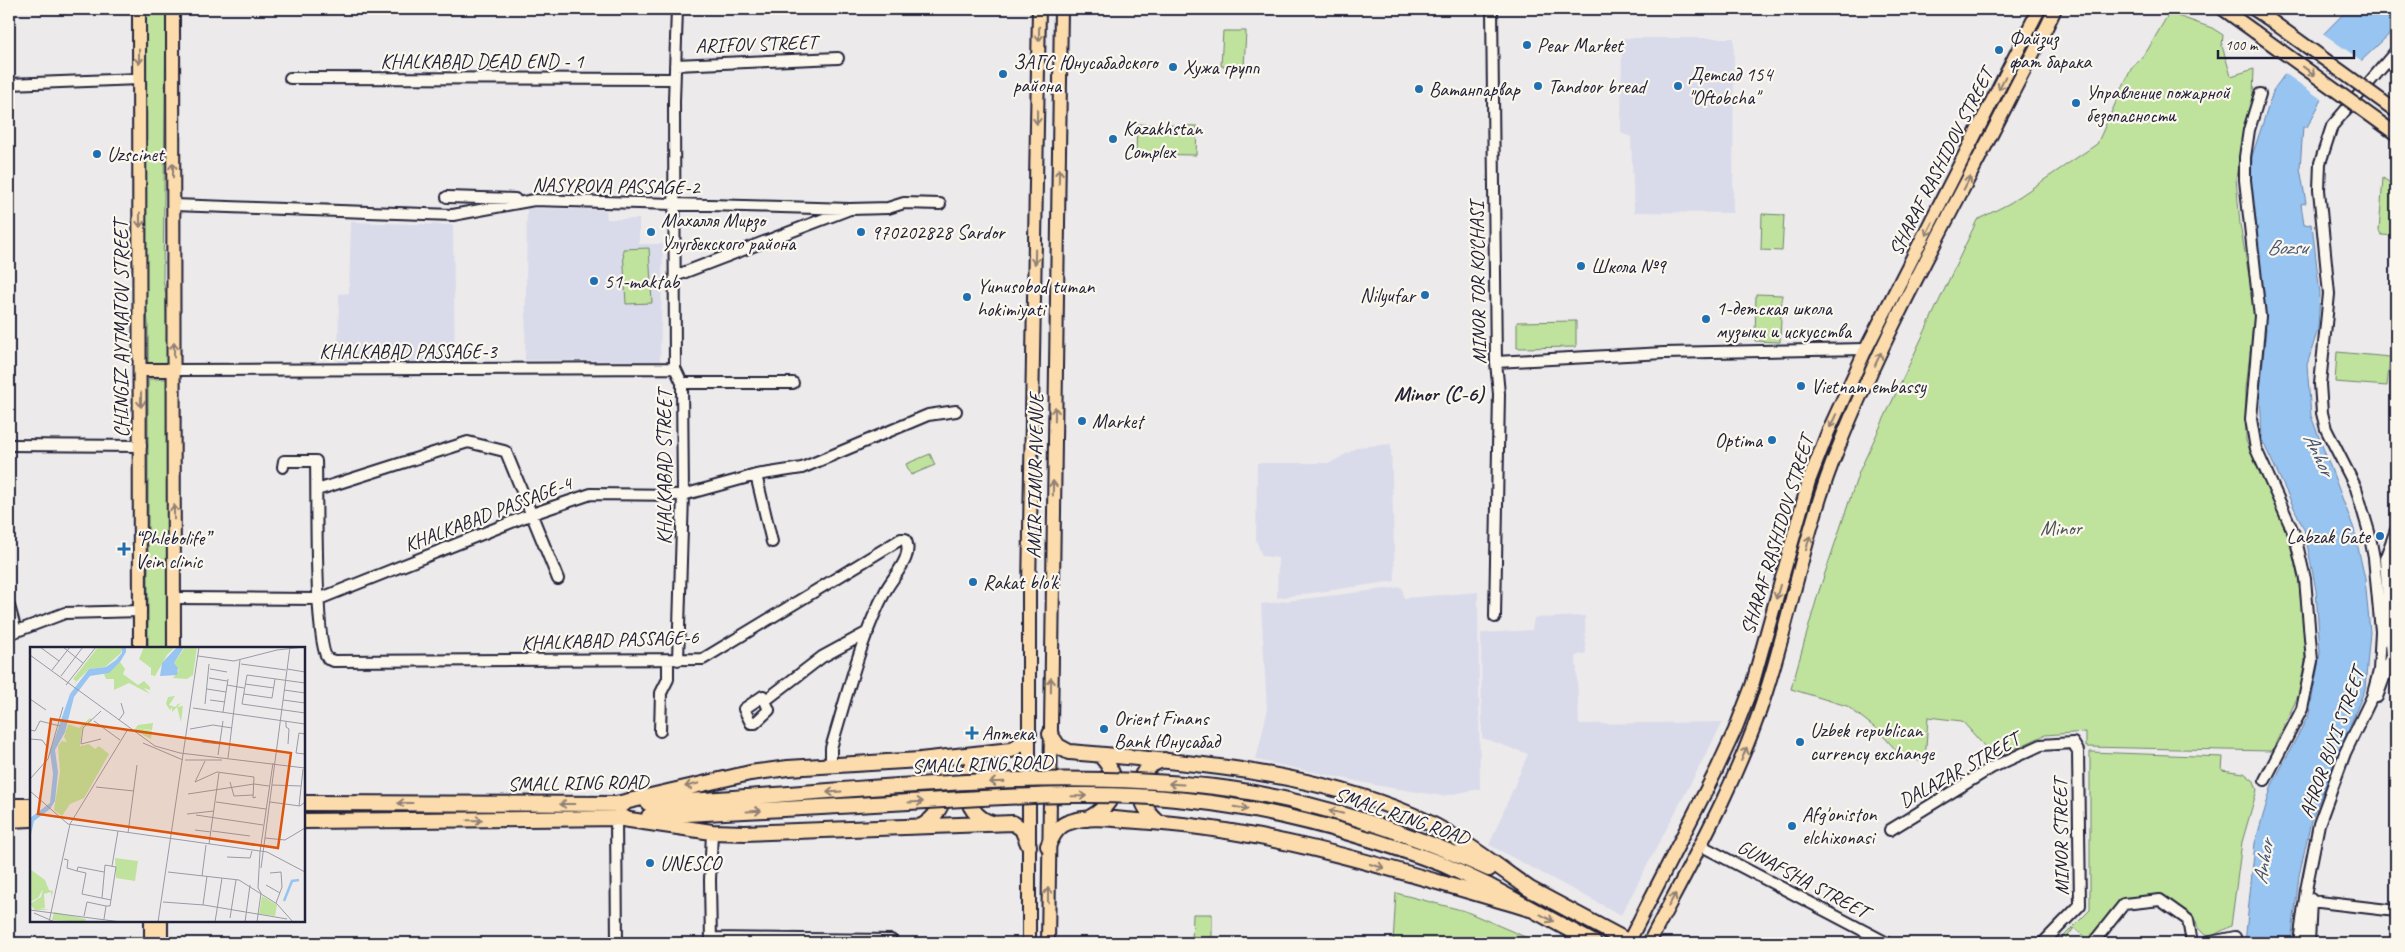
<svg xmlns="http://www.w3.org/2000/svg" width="2405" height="952" font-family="Caveat,sans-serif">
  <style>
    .built { fill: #dadbea }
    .green { fill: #bfe39d; stroke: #70826c }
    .water { fill: #97c4f1; stroke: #6883a8 }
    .pier { fill: #eceaeb }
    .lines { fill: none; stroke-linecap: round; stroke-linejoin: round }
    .minor-casing { stroke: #22223b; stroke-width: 14 }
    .major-casing { stroke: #22223b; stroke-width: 16 }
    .highway-casing { stroke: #22223b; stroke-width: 18 }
    .minor { stroke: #fbf7ec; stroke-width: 10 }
    .major { stroke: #fcdcac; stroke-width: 12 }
    .highway { stroke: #fcdcac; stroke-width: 14 }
    .major-bridge-casing { stroke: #22223b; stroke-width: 16; stroke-linecap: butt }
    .highway-bridge-casing { stroke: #22223b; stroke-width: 18; stroke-linecap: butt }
    .major-bridge { stroke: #fcdcac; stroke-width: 12 }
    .highway-bridge { stroke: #fcdcac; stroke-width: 14 }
    .oneway { stroke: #8f7f74 }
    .poi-dot { fill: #1f6fb2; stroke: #fbf7ec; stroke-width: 2 }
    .labels { text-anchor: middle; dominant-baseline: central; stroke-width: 4.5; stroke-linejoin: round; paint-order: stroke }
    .poi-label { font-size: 20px; fill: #22223b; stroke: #fbf7ec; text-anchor: start }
    .street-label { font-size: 20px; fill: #22223b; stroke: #fbf7ec }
    .park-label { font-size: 20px; fill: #495254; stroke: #fbf7ec }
    .water-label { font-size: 21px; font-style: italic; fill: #455372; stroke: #fbf7ec }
    .neighbourhood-label { font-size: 21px; font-weight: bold; fill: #22223b; stroke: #fbf7ec }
    .inset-river { fill: none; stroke: #97c4f1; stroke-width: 2.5 }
    .inset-road { fill: none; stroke: #9b9aa5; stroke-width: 1 }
    .view { fill: #de560e; fill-opacity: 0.15; stroke: #de560e; stroke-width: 2.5 }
    .inset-edge { fill: none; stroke: #22223b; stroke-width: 2.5 }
  </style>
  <rect width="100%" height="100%" fill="#eceaeb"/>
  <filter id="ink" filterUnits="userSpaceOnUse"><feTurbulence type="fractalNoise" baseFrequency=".02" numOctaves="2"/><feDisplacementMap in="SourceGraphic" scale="10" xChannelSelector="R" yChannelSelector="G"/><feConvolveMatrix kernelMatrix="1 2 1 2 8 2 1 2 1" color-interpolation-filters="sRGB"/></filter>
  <g filter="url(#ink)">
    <path class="built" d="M1622,38H1734L1733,213L1634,212L1631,137L1621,133Z
      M527,208L606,210L607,219H639V244H663L660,361L525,360Z
      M351,222L453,225L455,365L338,363L339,294L349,293Z
      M1391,444L1395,581L1277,598L1278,558L1262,556L1256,540L1257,463H1330L1358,447Z
      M1402,587L1404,598L1478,592L1480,789L1442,796L1380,786L1256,760L1267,712L1261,604Z
      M1585,616L1586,653L1576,656L1579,724L1723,722L1621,915L1489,845L1528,754L1482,738L1481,633L1532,630L1534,618Z"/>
    <path class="green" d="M144,9H166L163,280L166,295L167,365H148V322L144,287Z
      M2169,13L2212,28L2223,35L2222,46L2231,76L2254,69L2253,95L2243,132L2236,178L2240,224L2255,310L2246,388V441L2288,535L2299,583L2305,644V666L2299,694L2272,751L2086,747V732L2045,735L1995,758L1962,721L1928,717L1925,762L1903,758L1878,730L1847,706L1791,689L1818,594L1859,472L1977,220L2010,203L2097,144L2131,69L2147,51Z
      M1223,31H1246L1244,67L1221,66Z
      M1137,124L1197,126L1196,155L1136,154Z
      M2383,178L2396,187V236L2382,235L2379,231Z
      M1762,214L1784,215L1782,251L1761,250Z
      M649,248L652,303L626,304L623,249Z
      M1756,294L1782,295L1780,342L1755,341Z
      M1576,321V347L1517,348V322Z
      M2337,352L2390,357L2387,386L2335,382Z
      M148,379H167L168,648H148Z
      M930,454L935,465L911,475L906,464Z
      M2090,752L2223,757L2222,770L2244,773L2254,781L2257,790L2242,842L2231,926L2212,936L2205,935L2198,928L2196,921L2163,895L2121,901L2089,941L2074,928L2063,943H2057L2090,910Z
      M1396,893L1465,911L1539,943H1393Z
      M1193,914H1212V943H1192Z"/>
    <path class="water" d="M2348,9H2396V28L2324,96L2307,127H2303L2300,168L2306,203L2301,204L2304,225L2312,224L2320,294L2318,329L2307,365L2311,416L2354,529L2365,579L2370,632L2365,689L2311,821L2299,876L2291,943H2245L2255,843L2272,785L2309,714L2320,653L2316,590L2304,529L2262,440L2260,391L2266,329L2251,183L2252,156L2274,89L2288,70Z"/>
    <path class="pier" d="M2321,32L2362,61L2324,101L2283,72Z"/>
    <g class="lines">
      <defs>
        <path id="minor" d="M677,9L674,101L675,368L682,383L683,495L678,660
          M1492,9L1496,362L1499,394L1495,617
          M675,65L838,58
          M290,78L674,79
          M9,84L139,79
          M2260,94L2249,130L2245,157V180L2260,316L2251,419L2256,449L2295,536L2305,579L2312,661L2302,709L2265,780
          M447,197L515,199
          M174,205L453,215L534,200L850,209
          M675,276L850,209L888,208L904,203L940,204
          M1496,362L1664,353L1866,349
          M174,370L675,368
          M682,383H793
          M9,445L141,446
          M283,467L284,461H316C317,490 314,646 328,659L334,661L703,659L901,539H905C915,556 893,576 886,590C860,639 847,696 831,748V765
          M756,475L772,542
          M317,490L468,442L504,451L506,452L558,579
          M174,598L319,599L532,514L591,494L683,495L756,475L802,468L928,415L956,411
          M9,606L16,631
          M9,634L65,613L141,611
          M763,696L769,710L755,723H751L744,709Z
          M2377,697L2392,656L2385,559L2396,530
          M766,700L822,657L868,632
          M660,731L661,693L668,679V660
          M616,818L617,943
          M1890,830L1991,768L2041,745L2073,743L2078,751L2080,905L2043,943
          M1702,846L1887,943
          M2311,901L2396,911
          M711,938L891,940
          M711,943L710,880L712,832
          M2093,943L2124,904L2160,900L2188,920L2192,943
          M2206,943L2235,937
          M2299,943L2306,890L2319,824L2345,753L2372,697L2379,671L2381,631L2374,558L2369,532L2356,488L2326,429L2322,413L2320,384L2329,294L2319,190L2320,163L2332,126L2396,51
          M2309,943L2311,899"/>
        <path id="major" d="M139,9L140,648
          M173,9L174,648
          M2223,9L2255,32
          M2254,9L2266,17
          M141,370H174
          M151,921V943
          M161,921V943
          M1029,943V588L1039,9
          M1048,943L1061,9
          M1628,943L1716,771L1735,730L1752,686L1809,481L1828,432L1866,349L2039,9
          M1649,943C1692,861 1738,781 1766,692C1792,611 1806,525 1839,446C1887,327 1951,214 2009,100C2024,70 2041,40 2055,9"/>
        <path id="highway" d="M1050,734L1058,746L1069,752C1184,762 1305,770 1412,815C1456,833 1495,865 1534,892
          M987,754C955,767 961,815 992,823
          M921,761C955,770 949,810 922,826
          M304,803L624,804
          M648,803L705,800
          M616,804L750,773L788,768L920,760L1011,750L1021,744L1029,734
          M9,806H31
          M649,816L705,813
          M616,818L712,832L745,833L1013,823L1022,829L1029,846
          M1087,819C1117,804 1123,779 1100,755
          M9,820L31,819
          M304,821L625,818
          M1158,822C1136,804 1129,768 1164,760
          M1048,846C1053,835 1058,825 1070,822C1091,815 1117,820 1138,821C1272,829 1402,872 1530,909
          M1448,851L1489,869
          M1442,864L1487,885L1594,943
          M1526,887L1631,943"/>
      </defs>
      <use href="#minor" class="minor-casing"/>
      <use href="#major" class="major-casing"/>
      <use href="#highway" class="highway-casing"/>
      <use href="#minor" class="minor"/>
      <use href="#major" class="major"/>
      <use href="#highway" class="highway"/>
      <defs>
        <path id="major-bridge" d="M2266,17L2396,111
          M2255,32L2396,134"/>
        <path id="highway-bridge" d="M705,800C874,789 1046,768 1215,787C1296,797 1373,821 1448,851
          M705,813C785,809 864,805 944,800C1024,796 1106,791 1186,800C1274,809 1359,833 1442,864"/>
      </defs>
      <use href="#major-bridge" class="major-bridge-casing"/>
      <use href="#highway-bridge" class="highway-bridge-casing"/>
      <use href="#major-bridge" class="major-bridge"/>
      <use href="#highway-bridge" class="highway-bridge"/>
    </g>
    <defs><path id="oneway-shaft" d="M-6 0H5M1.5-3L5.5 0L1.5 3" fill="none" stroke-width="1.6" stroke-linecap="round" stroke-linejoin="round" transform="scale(1.25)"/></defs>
    <g class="oneway">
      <use href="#oneway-shaft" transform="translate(1039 34) rotate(91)"/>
      <use href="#oneway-shaft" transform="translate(139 57) rotate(90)"/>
      <use href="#oneway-shaft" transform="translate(2309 71) rotate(36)"/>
      <use href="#oneway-shaft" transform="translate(2002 83) rotate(117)"/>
      <use href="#oneway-shaft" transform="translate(1037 117) rotate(91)"/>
      <use href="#oneway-shaft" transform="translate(173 170) rotate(-90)"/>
      <use href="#oneway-shaft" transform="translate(1059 176) rotate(-89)"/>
      <use href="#oneway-shaft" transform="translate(1967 183) rotate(-63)"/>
      <use href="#oneway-shaft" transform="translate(140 220) rotate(90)"/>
      <use href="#oneway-shaft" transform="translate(1929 229) rotate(117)"/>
      <use href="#oneway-shaft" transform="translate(1035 257) rotate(91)"/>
      <use href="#oneway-shaft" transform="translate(174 350) rotate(-90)"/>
      <use href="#oneway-shaft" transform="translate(1878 359) rotate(-65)"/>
      <use href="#oneway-shaft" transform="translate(141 400) rotate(90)"/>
      <use href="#oneway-shaft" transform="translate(1055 414) rotate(-89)"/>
      <use href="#oneway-shaft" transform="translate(1833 421) rotate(115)"/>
      <use href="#oneway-shaft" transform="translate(1053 488) rotate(-89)"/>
      <use href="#oneway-shaft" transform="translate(174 512) rotate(-90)"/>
      <use href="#oneway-shaft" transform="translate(1808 543) rotate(-74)"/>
      <use href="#oneway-shaft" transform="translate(1778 592) rotate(106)"/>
      <use href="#oneway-shaft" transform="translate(1051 685) rotate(-89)"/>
      <use href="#oneway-shaft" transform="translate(1744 754) rotate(-68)"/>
      <use href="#oneway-shaft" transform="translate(997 782) rotate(178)"/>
      <use href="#oneway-shaft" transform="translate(1176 784) rotate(-177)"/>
      <use href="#oneway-shaft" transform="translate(692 785) rotate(166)"/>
      <use href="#oneway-shaft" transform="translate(834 792) rotate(176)"/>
      <use href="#oneway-shaft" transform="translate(1079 796) rotate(-1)"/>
      <use href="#oneway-shaft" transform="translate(916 802) rotate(-3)"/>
      <use href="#oneway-shaft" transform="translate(405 803) rotate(-180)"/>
      <use href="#oneway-shaft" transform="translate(567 804) rotate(-180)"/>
      <use href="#oneway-shaft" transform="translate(1241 808) rotate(10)"/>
      <use href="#oneway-shaft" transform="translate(754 811) rotate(-3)"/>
      <use href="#oneway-shaft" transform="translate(1336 812) rotate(-166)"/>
      <use href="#oneway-shaft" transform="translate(475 820) rotate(-1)"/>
      <use href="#oneway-shaft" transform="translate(1377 866) rotate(16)"/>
      <use href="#oneway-shaft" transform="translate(1048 895) rotate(-90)"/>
      <use href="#oneway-shaft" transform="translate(1672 900) rotate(-61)"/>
      <use href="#oneway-shaft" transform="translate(1547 918) rotate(28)"/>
    </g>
  </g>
  <g class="poi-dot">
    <circle cx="1527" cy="45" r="5"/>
    <circle cx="1999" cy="50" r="5"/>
    <circle cx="1173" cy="67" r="5"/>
    <circle cx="1003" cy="74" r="5"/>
    <circle cx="1538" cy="86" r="5"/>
    <circle cx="1678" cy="86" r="5"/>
    <circle cx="1419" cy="89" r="5"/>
    <circle cx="2076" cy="103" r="5"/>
    <circle cx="1113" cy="139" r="5"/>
    <circle cx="97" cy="154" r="5"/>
    <circle cx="651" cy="232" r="5"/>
    <circle cx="861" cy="232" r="5"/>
    <circle cx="1581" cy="266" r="5"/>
    <circle cx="594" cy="281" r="5"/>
    <circle cx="1425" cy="295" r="5"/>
    <circle cx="967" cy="297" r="5"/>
    <circle cx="1706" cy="319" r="5"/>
    <circle cx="1801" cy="386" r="5"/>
    <circle cx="1082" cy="421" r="5"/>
    <circle cx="1772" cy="440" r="5"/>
    <circle cx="2380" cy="536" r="5"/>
    <path d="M121.5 541.5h5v5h5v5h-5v5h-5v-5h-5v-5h5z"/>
    <circle cx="973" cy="582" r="5"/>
    <circle cx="1104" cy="729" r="5"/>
    <path d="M969.5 725.5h5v5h5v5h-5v5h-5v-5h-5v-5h5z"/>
    <circle cx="1800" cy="742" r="5"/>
    <circle cx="1792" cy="826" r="5"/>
    <circle cx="650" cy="863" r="5"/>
  </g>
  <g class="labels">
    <g class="poi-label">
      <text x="2009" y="38">Файзиз<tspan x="2009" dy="23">фат барака</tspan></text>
      <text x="1537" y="45">Pear Market</text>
      <text x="1013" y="62">ЗАГС Юнусабадского<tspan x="1013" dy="23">района</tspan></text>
      <text x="1183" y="67">Хужа групп</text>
      <text x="1688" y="74">Детсад 154<tspan x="1688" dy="23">"Oftobcha"</tspan></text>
      <text x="1548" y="86">Tandoor bread</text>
      <text x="1429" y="89">Ватанпарвар</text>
      <text x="2086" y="92">Управление пожарной<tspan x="2086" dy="23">безопасности</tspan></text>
      <text x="1123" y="128">Kazakhstan<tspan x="1123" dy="23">Complex</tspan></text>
      <text x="107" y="154">Uzscinet</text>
      <text x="661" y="220">Махалля Мирзо<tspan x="661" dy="23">Улугбекского района</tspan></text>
      <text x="871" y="232">970202828 Sardor</text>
      <text x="1591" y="266">Школа №9</text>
      <text x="604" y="281">51-maktab</text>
      <text x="977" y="286">Yunusobod tuman<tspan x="977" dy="23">hokimiyati</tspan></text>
      <text x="1415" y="295" text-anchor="end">Nilyufar</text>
      <text x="1716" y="308">1-детская школа<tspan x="1716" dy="23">музыки и искусства</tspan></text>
      <text x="1811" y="386">Vietnam embassy</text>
      <text x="1092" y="421">Market</text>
      <text x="1762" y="440" text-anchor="end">Optima</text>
      <text x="2370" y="536" text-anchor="end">Labzak Gate</text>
      <text x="135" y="538">“Phlebolife”<tspan x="135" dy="23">Vein clinic</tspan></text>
      <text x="983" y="582">Rakat blo'k</text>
      <text x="1114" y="718">Orient Finans<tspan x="1114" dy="23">Bank Юнусабад</tspan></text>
      <text x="1810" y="730">Uzbek republican<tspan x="1810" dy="23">currency exchange</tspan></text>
      <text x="982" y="733">Аптека</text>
      <text x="1802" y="814">Afg'oniston<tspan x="1802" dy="23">elchixonasi</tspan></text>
      <text x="660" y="863">UNESCO</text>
    </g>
    <g class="street-label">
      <text transform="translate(756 44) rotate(-2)">ARIFOV STREET</text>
      <text x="482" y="61">KHALKABAD DEAD END - 1</text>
      <text transform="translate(1941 162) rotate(-63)">SHARAF RASHIDOV STREET</text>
      <text transform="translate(616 186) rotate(1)">NASYROVA PASSAGE-2</text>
      <text transform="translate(1478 283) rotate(-91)">MINOR TOR KO'CHASI</text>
      <text transform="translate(121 329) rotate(-90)">CHINGIZ AYTMATOV STREET</text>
      <text x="408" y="351">KHALKABAD PASSAGE-3</text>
      <text transform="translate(664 467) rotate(-90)">KHALKABAD STREET</text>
      <text transform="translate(1035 476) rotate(-89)">AMIR TIMUR AVENUE</text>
      <text transform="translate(488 514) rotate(-21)">KHALKABAD PASSAGE-4</text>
      <text transform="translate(1777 535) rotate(-73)">SHARAF RASHIDOV STREET</text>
      <text transform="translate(610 640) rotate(-2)">KHALKABAD PASSAGE-6</text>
      <text transform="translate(2332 743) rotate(-70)">AHROR BUYI STREET</text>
      <text transform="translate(982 764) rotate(-2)">SMALL RING ROAD</text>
      <text transform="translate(1959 770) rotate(-29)">DALAZAR STREET</text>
      <text transform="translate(578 783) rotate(-1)">SMALL RING ROAD</text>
      <text transform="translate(1402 816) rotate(19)">SMALL RING ROAD</text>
      <text transform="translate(2061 837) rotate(-91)">MINOR STREET</text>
      <text transform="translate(1803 879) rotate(28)">GUNAFSHA STREET</text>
    </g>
    <g class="park-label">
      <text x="2061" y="528">Minor</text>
    </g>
    <g class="water-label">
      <text x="2287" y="247">Bozsu</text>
      <text transform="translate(2319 454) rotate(64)">Anhor</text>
      <text transform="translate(2263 862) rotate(-81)">Anhor</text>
    </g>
    <g class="neighbourhood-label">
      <text x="1439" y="394">Minor (C-6)</text>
    </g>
  </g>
  <g transform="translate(30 647)">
    <rect width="275" height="275" fill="#eceaeb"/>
    <path d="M68,0H91V6L75,20L59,22L43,38L46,34L43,32ZM114,0H145L137,8L125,29L121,28V21L109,12ZM155,0H167L163,28L157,32L143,31L149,23L144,16ZM90,15L95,22L93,27L108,38L114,34L120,40V43L114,41L120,47L99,36L84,43V32H76L74,27ZM145,49L139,58L145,60L148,57L151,56L147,60L153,59L151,75L147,60L142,65V60L140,63L136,57L138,50ZM60,71L62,73L52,81L50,99L59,97L65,102L69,99L79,107L54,151L40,157L32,169L24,163L30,125L28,99L32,94L37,95L34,90L38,77L49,81ZM123,76L122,83L107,81L122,84L121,92L104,83L108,78ZM85,211L108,214L105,234L86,231ZM0,222L15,233L19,243L23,244L21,251V245L14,247L15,261H10L19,263H5L0,257L11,250L13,242L8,251L0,255ZM232,249L247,258L245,269L229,267ZM24,265L56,272L55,275L22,273Z" fill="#bfe39d"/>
    <path d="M91,0H96V5L90,15L79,26L60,29L44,50L35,85L25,103L28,125L25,154L20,162L4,174L0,192V171L20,156L23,127L20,105L40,47L59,22L76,20L86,13L92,6ZM147,0H154L144,16L148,21L147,28L130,29L132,16Z" fill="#97c4f1"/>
    <path class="inset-river" d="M254,254L262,234L269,233"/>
    <path class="inset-road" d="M10,0L29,14M33,0L53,16M0,8L125,99L150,106L275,121M168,9L204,14L247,3L275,0M211,17L256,23M180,22L197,25M257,22L275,25M22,23L40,0M31,29L53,0M179,31L197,34M275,36L217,28L212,57L275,66M215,37L244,41M36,38L66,0M197,38L214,41M177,42L196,45M254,43L275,46M214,47L242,51L245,32M0,52L16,63M180,53L195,55M253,53L275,56M175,57L179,17M163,61L275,77M193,65L198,32M89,73L94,66L91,56M64,74L90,93M256,74V80L259,82L258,97M160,82L183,78L202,81M0,83L5,84L10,74L30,79M275,87L269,86L266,106L275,107M0,92L12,93L18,101M71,92L51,97L53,81L71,64M172,95L190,97M113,96L153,113M188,108L193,74M198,111L210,13M155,113H192M0,132L18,112L33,60M165,135L187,125L224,130L223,151L226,150M165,135L175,114M200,135L204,149L223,148M242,138L271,139M66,140L104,144M0,144L38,177L237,205L275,225M158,147L224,137L239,139M186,155L236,162M240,155L270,159L275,155M269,159L273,122M157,167L184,164M166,168L233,178M165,183L181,185M182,184L220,189M98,186L107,118M235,191L255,193L275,181M179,197L189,126M230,205L243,116M233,206L260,0M197,210L220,211L222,204M34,212L38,213L37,221L47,224L48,220L74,225M82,219L88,184M231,221L233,206M47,224L56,226L52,247L81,253M138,225L209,233L247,257L263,275M240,226L251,225L252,240L246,256M172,229L176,198M236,238L250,246M72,251L75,218L86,220L80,259H76L74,272M133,255L174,258L257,272M173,258L177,229M0,263L91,275M4,266L25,275M54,269L57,255L76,259M200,271L206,233M19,275L40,177L98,82M128,275L169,0M185,275L192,231M215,275L220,238M227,275L231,246L228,241L230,205"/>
    <path class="view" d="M21,72L261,106L248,201L8,167Z"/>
    <rect width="275" height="275" class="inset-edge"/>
  </g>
  <rect width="2405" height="952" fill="none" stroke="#fbf7ec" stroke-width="30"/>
  <rect x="15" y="15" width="2375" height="922" fill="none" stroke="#22223b" stroke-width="2" filter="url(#ink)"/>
  <path d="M2218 50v8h136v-8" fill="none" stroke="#22223b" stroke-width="2.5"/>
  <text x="2225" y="50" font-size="15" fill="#22223b" stroke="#fbf7ec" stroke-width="4" paint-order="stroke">100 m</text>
</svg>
